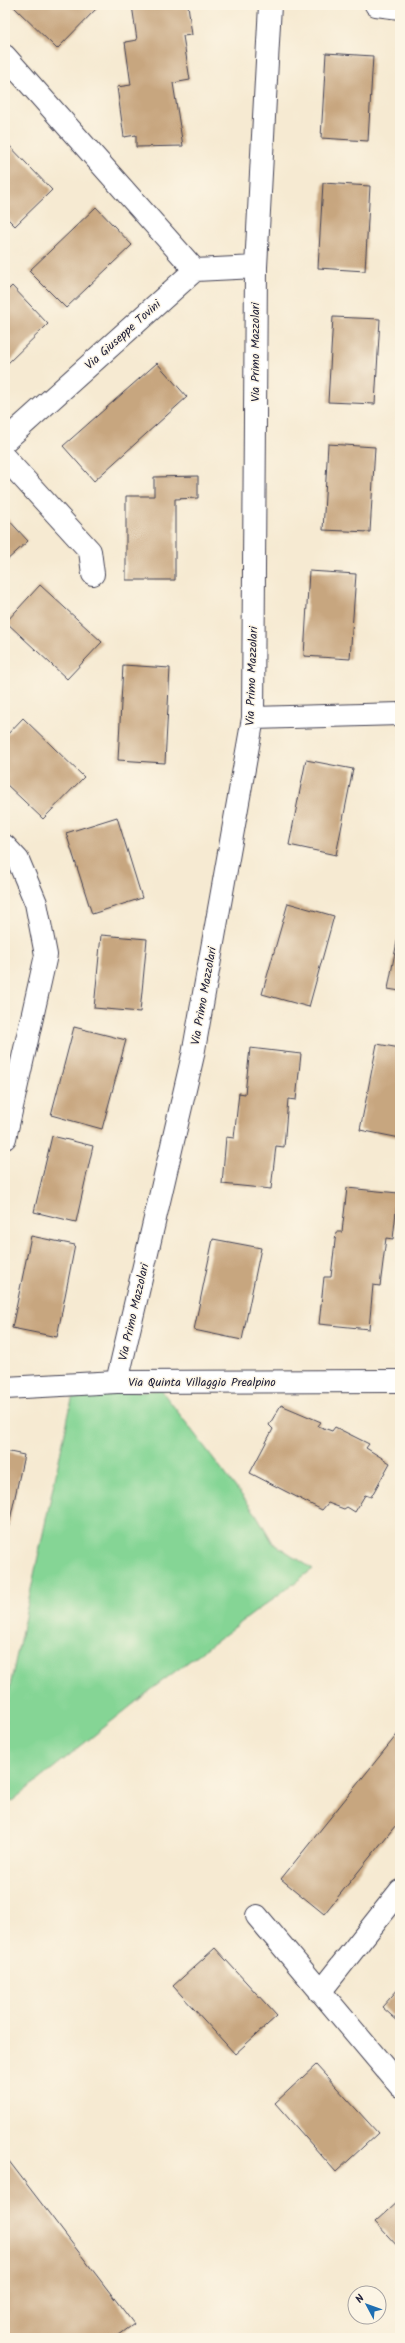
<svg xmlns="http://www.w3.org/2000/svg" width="405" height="2343" font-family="Kalam,sans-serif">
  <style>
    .green { fill: #85d595; stroke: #547c68 }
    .building { fill: #c7a67f }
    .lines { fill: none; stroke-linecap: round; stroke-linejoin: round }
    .minor-casing { stroke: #424052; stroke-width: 24 }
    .minor { stroke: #fff; stroke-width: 22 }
    .labels { text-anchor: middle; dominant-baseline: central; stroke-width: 3; stroke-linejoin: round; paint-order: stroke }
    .street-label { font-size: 12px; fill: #22223b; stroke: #fcf5e5 }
  </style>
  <rect width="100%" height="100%" fill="#fcf5e5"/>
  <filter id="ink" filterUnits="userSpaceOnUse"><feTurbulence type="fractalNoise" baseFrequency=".025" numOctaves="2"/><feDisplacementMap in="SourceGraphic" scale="8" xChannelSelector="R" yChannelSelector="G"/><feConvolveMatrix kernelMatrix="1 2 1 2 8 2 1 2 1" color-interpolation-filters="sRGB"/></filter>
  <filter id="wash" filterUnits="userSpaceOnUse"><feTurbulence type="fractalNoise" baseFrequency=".012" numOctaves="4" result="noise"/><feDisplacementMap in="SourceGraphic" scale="16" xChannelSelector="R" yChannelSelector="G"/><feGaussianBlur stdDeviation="0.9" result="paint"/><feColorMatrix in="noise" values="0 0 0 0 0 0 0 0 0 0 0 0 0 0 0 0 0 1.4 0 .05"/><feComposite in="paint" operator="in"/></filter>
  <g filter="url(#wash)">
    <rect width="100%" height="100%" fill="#f6ead2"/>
    <path class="green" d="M161,1390L256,1514L273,1543L313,1569L157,1685L7,1805L5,1803V1709L73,1395Z"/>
    <g id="blocks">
      <path class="building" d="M12,5H96L98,7L57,49Z
        M132,5H188L192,35L183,36L190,80L173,83L183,146L136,147V135L124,137L117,87L131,85L125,42L137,40Z
        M326,53L373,56L368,141L321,138Z
        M5,141L52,190L15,226L5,216Z
        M323,183L370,186L365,271L318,268Z
        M96,207L132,245L66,308L29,271Z
        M12,286L48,324L5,366V293Z
        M333,317L380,319L375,404L328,402Z
        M157,363L187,397L94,481L63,446Z
        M328,444L375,447L370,532L323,530Z
        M198,476V498L175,499V580H126V496H154V477Z
        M5,516L28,541L5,562Z
        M309,571L356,574L350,659L304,656Z
        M40,585L102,642L67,679L6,622Z
        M123,665L170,668L165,763L118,760Z
        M23,718L84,777L43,819L5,783V737Z
        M306,760L353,769L336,855L289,845Z
        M117,817L142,898L92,914L66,833Z
        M288,903L334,916L309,1007L262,994Z
        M399,931H400V991L388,989Z
        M101,935L147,939L140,1012L94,1008Z
        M74,1027L126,1040L102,1129L51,1115Z
        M377,1044L400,1048V1138L360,1130Z
        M250,1048L301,1054L296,1100L288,1099L284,1147L276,1146L271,1189L222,1184L226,1137L234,1138L239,1093L245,1094Z
        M52,1136L93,1146L76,1222L34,1212Z
        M347,1188L398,1193L393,1239L386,1238L380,1286L373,1285L369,1329L319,1324L324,1277H331L336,1232H342Z
        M31,1236L75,1245L57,1337L12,1328Z
        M213,1239L261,1248L242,1340L194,1330Z
        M281,1405L321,1422L318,1426L332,1431L335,1427L369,1444L366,1448L390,1463L371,1497L365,1495L355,1512L347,1507L344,1509L328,1503L322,1510L250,1473L273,1429L269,1425Z
        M5,1451L24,1455L7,1534L5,1533Z
        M400,1731V1820L324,1914L281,1879Z
        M215,1948L277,2016L235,2054L173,1986Z
        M400,1987V2023L382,2007Z
        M316,2065L378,2133L336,2172L275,2103Z
        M5,2156L134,2324L115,2338H5Z
        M400,2199V2249L375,2222Z"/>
    </g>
  </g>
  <g filter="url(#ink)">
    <use href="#blocks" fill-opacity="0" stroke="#424052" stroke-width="1"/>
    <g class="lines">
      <defs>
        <path id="minor" d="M376,5L400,8
          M5,56L195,270
          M5,441L195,270L256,267
          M5,458L90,551L93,574
          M253,718L400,714
          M5,846L18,860L36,903L46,955L5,1138
          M117,1382L193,1055L253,718L256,267L270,5
          M5,1388L117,1382L400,1381
          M257,1916L400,2086
          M320,1992L400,1891"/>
      </defs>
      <use href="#minor" class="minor-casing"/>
      <use href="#minor" class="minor"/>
    </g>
  </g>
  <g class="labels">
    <g class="street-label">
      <text transform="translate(123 335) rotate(-42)">Via Giuseppe Tovini</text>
      <text transform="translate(255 352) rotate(-90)">Via Primo Mazzolari</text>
      <text transform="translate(252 676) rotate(-88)">Via Primo Mazzolari</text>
      <text transform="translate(204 996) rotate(-80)">Via Primo Mazzolari</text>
      <text transform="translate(134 1312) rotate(-77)">Via Primo Mazzolari</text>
      <text x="202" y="1382">Via Quinta Villaggio Prealpino</text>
    </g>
  </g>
  <rect width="405" height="2343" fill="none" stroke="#fcf5e5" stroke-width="20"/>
  <g transform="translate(367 2305) rotate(311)"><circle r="19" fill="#fcf5e5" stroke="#a5a1a1"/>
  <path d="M0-3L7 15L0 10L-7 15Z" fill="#1f6fb2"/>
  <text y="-6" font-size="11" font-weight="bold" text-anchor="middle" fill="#22223b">N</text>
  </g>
</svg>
